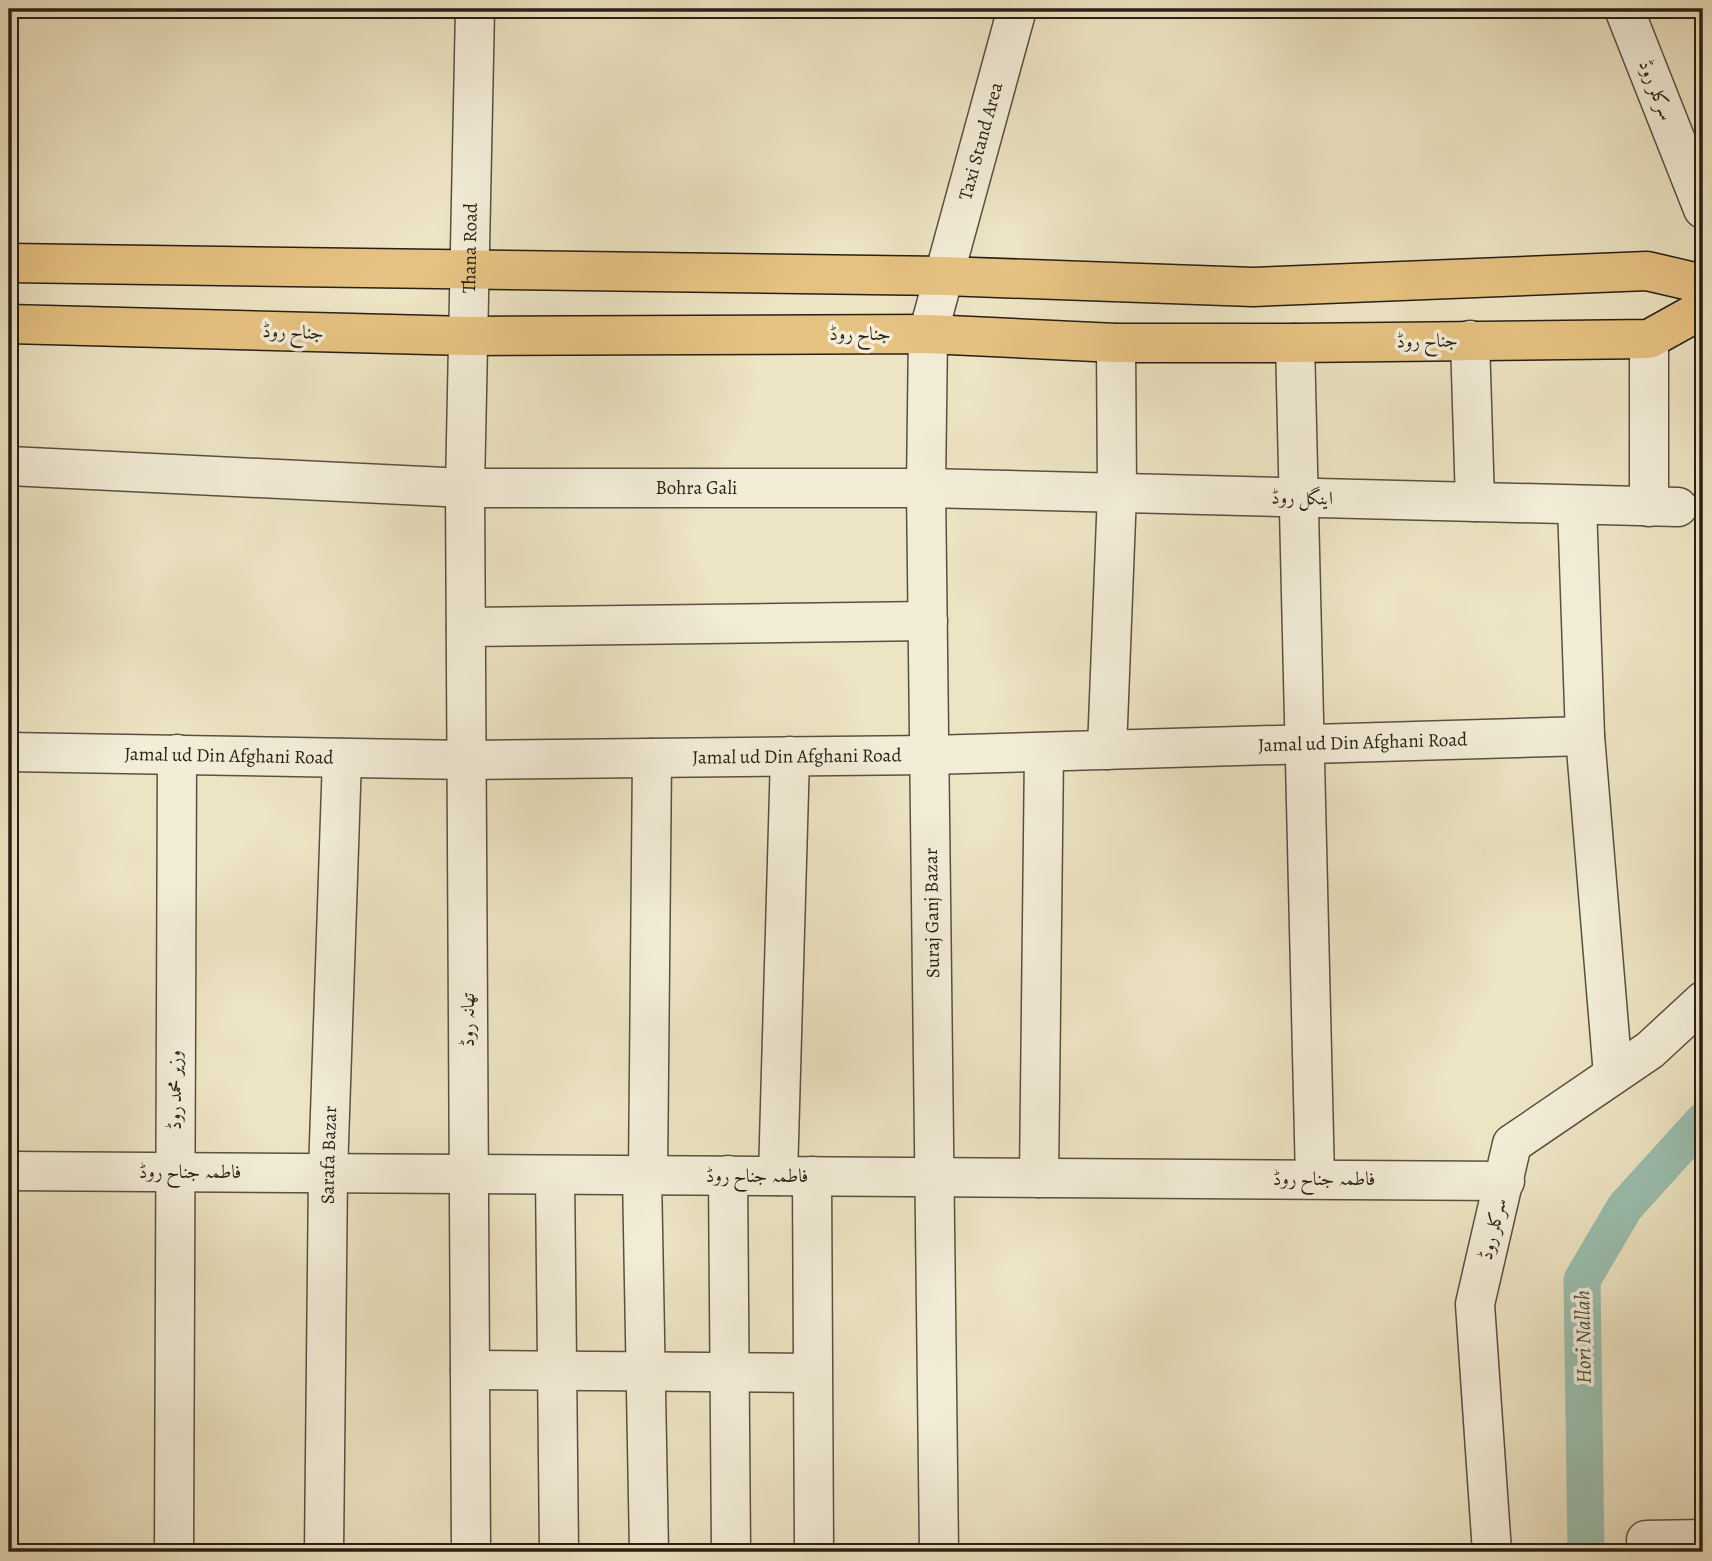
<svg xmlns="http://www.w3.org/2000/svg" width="1712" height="1561" font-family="Alegreya,Amiri,serif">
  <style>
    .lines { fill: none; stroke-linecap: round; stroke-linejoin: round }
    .canal { stroke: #9abfaf; stroke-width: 37 }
    .minor-casing { stroke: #5a5040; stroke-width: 41 }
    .major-casing { stroke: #291f15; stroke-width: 41 }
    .minor { stroke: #f3edd8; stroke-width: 38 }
    .major { stroke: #e6c282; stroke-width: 38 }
    .labels { text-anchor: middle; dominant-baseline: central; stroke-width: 7; stroke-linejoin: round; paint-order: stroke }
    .street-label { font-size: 19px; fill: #291f15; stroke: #f3edd8 }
    .water-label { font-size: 21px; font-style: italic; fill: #4b4f43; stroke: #f3edd8 }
  </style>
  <rect width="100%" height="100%" fill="#ede4c3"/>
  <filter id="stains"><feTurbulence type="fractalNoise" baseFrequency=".00286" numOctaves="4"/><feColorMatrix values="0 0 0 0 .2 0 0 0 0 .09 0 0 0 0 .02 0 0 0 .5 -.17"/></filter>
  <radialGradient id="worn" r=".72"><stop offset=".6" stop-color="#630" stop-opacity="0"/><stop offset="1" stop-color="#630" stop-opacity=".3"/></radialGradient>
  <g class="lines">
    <path class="canal" d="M1586,1552L1582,1280L1625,1207L1703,1121"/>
    <defs>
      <g id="minor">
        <path d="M1624,9L1703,209"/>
        <path d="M1470,340L1475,502"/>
        <path d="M1295,343L1315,1179"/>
        <path id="s1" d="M9,466L465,488H926L1678,507"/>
        <path d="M1577,505L1585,736L1613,1075"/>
        <path d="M1649,507V339"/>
        <path d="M466,627L928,621"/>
        <path d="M1107,750L1117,493L1116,343"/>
        <path id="s2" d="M9,752L467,760L930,755L1585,736"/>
        <path d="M9,1171L1505,1181"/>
        <path d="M555,1175L559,1552"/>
        <path d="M642,1175L649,1552"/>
        <path d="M648,1175L652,758"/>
        <path d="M728,1175L731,1552"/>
        <path d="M778,1176L790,756"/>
        <path d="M812,1176L814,1552"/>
        <path d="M1039,1178L1044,752"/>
        <path d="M470,1370L811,1373"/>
        <path d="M1646,1540L1703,1539"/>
        <path d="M174,1552L177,754"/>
        <path id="s3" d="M324,1552L328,1173L342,758"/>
        <path id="s4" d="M471,1552L465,488L475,9"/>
        <path id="s5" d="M939,1552L926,488L928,334L1017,9"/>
        <path d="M1492,1552L1475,1304L1512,1144L1650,1050L1703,1001"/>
      </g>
      <path id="major" d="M9,263L944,276L1253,287L1647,271L1703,284
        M9,324L468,336L928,334L1116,343H1295L1649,339L1703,309"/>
    </defs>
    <use href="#minor" class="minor-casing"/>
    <use href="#major" class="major-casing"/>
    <use href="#minor" class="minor"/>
    <use href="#major" class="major"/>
  </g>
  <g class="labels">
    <g class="street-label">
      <text transform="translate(1656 90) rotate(68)">سرکلر روڈ</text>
      <text stroke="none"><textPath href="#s5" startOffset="1418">Taxi Stand Area</textPath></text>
      <text stroke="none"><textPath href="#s4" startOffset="1304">Thana Road</textPath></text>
      <text transform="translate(293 332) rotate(2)">جناح روڈ</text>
      <text x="860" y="334">جناح روڈ</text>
      <text transform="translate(1427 341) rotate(-1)">جناح روڈ</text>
      <text stroke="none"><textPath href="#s1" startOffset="688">Bohra Gali</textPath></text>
      <text transform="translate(1302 498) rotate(1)">اینگل روڈ</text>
      <text stroke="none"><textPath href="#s2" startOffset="1354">Jamal ud Din Afghani Road</textPath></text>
      <text stroke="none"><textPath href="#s2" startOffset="220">Jamal ud Din Afghani Road</textPath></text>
      <text stroke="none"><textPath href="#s2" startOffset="788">Jamal ud Din Afghani Road</textPath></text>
      <text transform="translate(932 913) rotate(-91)">Suraj Ganj Bazar</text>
      <text transform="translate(468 1020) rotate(-90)">تھانہ روڈ</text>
      <text transform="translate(175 1090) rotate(-90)">وزیر محمد روڈ</text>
      <text stroke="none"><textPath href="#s3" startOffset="397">Sarafa Bazar</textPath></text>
      <text x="190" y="1172">فاطمہ جناح روڈ</text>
      <text x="757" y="1176">فاطمہ جناح روڈ</text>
      <text x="1324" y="1179">فاطمہ جناح روڈ</text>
      <text transform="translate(1493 1229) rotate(-76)">سرکلر روڈ</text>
    </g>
    <g class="water-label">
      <text transform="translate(1583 1337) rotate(-91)">Hori Nallah</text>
    </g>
  </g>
  <rect width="1712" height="1561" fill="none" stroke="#ede4c3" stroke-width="35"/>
  <rect x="10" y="10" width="1691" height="1540" fill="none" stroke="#291f15" stroke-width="3.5"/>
  <rect x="18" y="18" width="1677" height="1526" fill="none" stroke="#291f15" stroke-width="2"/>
  <rect width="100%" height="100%" filter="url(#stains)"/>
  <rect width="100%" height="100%" fill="url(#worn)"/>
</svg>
